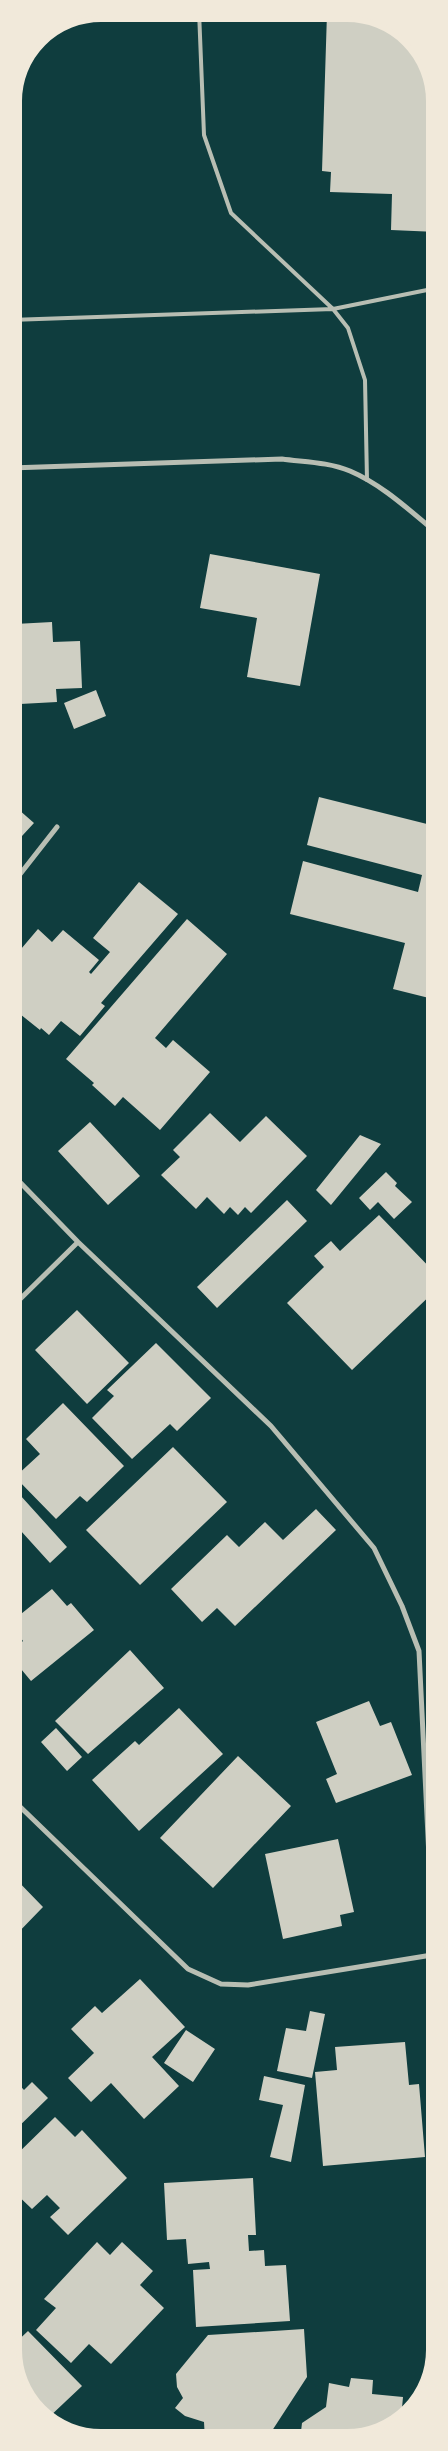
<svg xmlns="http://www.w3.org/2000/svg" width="448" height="2451" font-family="'Source Sans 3',sans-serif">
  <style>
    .building { fill: #cfcfc3 }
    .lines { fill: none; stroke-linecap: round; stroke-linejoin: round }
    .service { stroke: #b8beb3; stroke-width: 4 }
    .minor { stroke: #b8beb3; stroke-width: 5 }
    .rim { fill: none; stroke: #f1e9da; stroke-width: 6 }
  </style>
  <rect width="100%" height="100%" fill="#0f3d3e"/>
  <path class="building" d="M327,13H370L415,41L437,89V232L391,230L392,194L330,192L331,172L322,171Z
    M210,554L320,574L300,686L247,677L257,618L200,608Z
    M52,622L53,642L80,641L82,688L56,689L57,702L20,704L15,624Z
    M96,690L106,716L74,729L64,703Z
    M319,797L435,826L437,820V1000L393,989L405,943L290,914L303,861L418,892L422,875L307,845Z
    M10,802L34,823L10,849Z
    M139,882L178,914L101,1003L105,1006L80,1036L61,1021L49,1035L41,1028L40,1030L10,1006V962L38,929L52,942L63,930L99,960L89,972L91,974L110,952L93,938Z
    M187,919L227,954L155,1038L166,1048L173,1040L210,1072L160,1130L123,1097L115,1106L92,1085L94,1083L66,1059Z
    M210,1113L240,1142L266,1116L307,1156L251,1213L245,1207L238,1215L230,1207L224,1214L207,1197L196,1209L161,1175L180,1157L173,1150Z
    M90,1122L140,1176L108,1205L58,1151Z
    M360,1135L381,1144L331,1205L316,1190Z
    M386,1172L397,1183L395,1186L412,1202L394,1219L378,1202L370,1210L359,1198Z
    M287,1200L307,1221L217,1308L197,1287Z
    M379,1215L438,1276V1288L352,1370L287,1303L324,1267L314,1256L331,1241L340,1251Z
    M77,1310L129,1363L87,1404L35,1350Z
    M156,1343L211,1398L177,1431L170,1424L132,1459L92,1418L114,1396L107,1390Z
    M63,1403L124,1466L87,1502L80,1496L56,1519L15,1477L40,1454L26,1439Z
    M173,1447L227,1502L140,1585L86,1530Z
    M11,1485L67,1547L50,1563L11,1520Z
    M316,1509L336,1530L235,1626L217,1608L202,1622L171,1589L227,1535L239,1547L265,1522L283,1540Z
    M11,1564L19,1572L11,1581Z
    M11,1587L16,1592L11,1597Z
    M52,1589L67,1606L71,1603L94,1630L31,1681L11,1657V1651L23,1641L11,1625V1622Z
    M130,1650L164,1688L88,1754L55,1721Z
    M369,1701L380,1726L391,1722L412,1775L336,1803L326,1779L337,1774L316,1722Z
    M179,1708L223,1754L139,1831L92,1780L135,1741L139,1745Z
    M56,1728L82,1757L67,1771L41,1742Z
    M238,1756L291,1806L213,1888L160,1838Z
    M338,1839L354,1912L340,1915L342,1926L283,1939L265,1854Z
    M11,1874L43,1907L11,1940Z
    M140,1979L185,2027L152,2057L179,2086L144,2119L111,2083L91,2102L68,2078L94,2053L71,2029L95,2006L102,2013Z
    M310,2011L325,2014L312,2078L277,2071L286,2028L306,2031Z
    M186,2030L215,2049L193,2082L164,2063Z
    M405,2042L409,2085L419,2084L425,2157L323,2166L315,2072L337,2070L335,2047Z
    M11,2076L24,2090L32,2082L48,2098L11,2134Z
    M264,2076L305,2085L291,2162L270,2157L283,2105L259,2100Z
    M55,2117L75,2137L82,2130L127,2178L68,2235L50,2217L60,2208L47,2195L32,2209L11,2189V2160Z
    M253,2178L256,2235H248L249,2251L264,2250L265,2266L286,2265L290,2321L196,2327L193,2270L210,2269L209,2262L188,2264L186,2239L167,2240L164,2183Z
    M97,2242L110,2255L122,2242L153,2271L140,2285L164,2308L111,2364L89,2344L71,2363L36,2330L56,2308L44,2299Z
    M304,2329L307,2377L266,2440H205L204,2422L185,2416L175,2408L183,2398L177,2387L176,2374L208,2335Z
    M28,2331L82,2386L47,2419L33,2410L11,2362V2347Z
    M351,2378L373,2380L372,2394L403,2397L401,2419L359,2440H300L302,2423L326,2407L329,2383L349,2387Z"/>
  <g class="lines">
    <path class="service" d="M199,11L204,135L231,213L333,309L348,328L365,380L367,480
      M10,320L333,309L437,288"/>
    <path class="minor" d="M10,468L282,459C304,462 329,462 350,471C383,485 410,511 437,533
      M10,887L57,827
      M10,1172L78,1242L271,1426L374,1548L402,1606L419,1651L438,2043
      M10,1309L78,1242
      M11,1798L188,1969L221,1984L248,1985L438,1954"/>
  </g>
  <path d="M0 0H448V2451H0ZM101 19H347A82 82 0 0 1 429 101V2350A82 82 0 0 1 347 2432H101A82 82 0 0 1 19 2350V101A82 82 0 0 1 101 19Z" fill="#f1e9da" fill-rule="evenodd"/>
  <path class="rim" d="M101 19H347A82 82 0 0 1 429 101V2350A82 82 0 0 1 347 2432H101A82 82 0 0 1 19 2350V101A82 82 0 0 1 101 19Z"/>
</svg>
